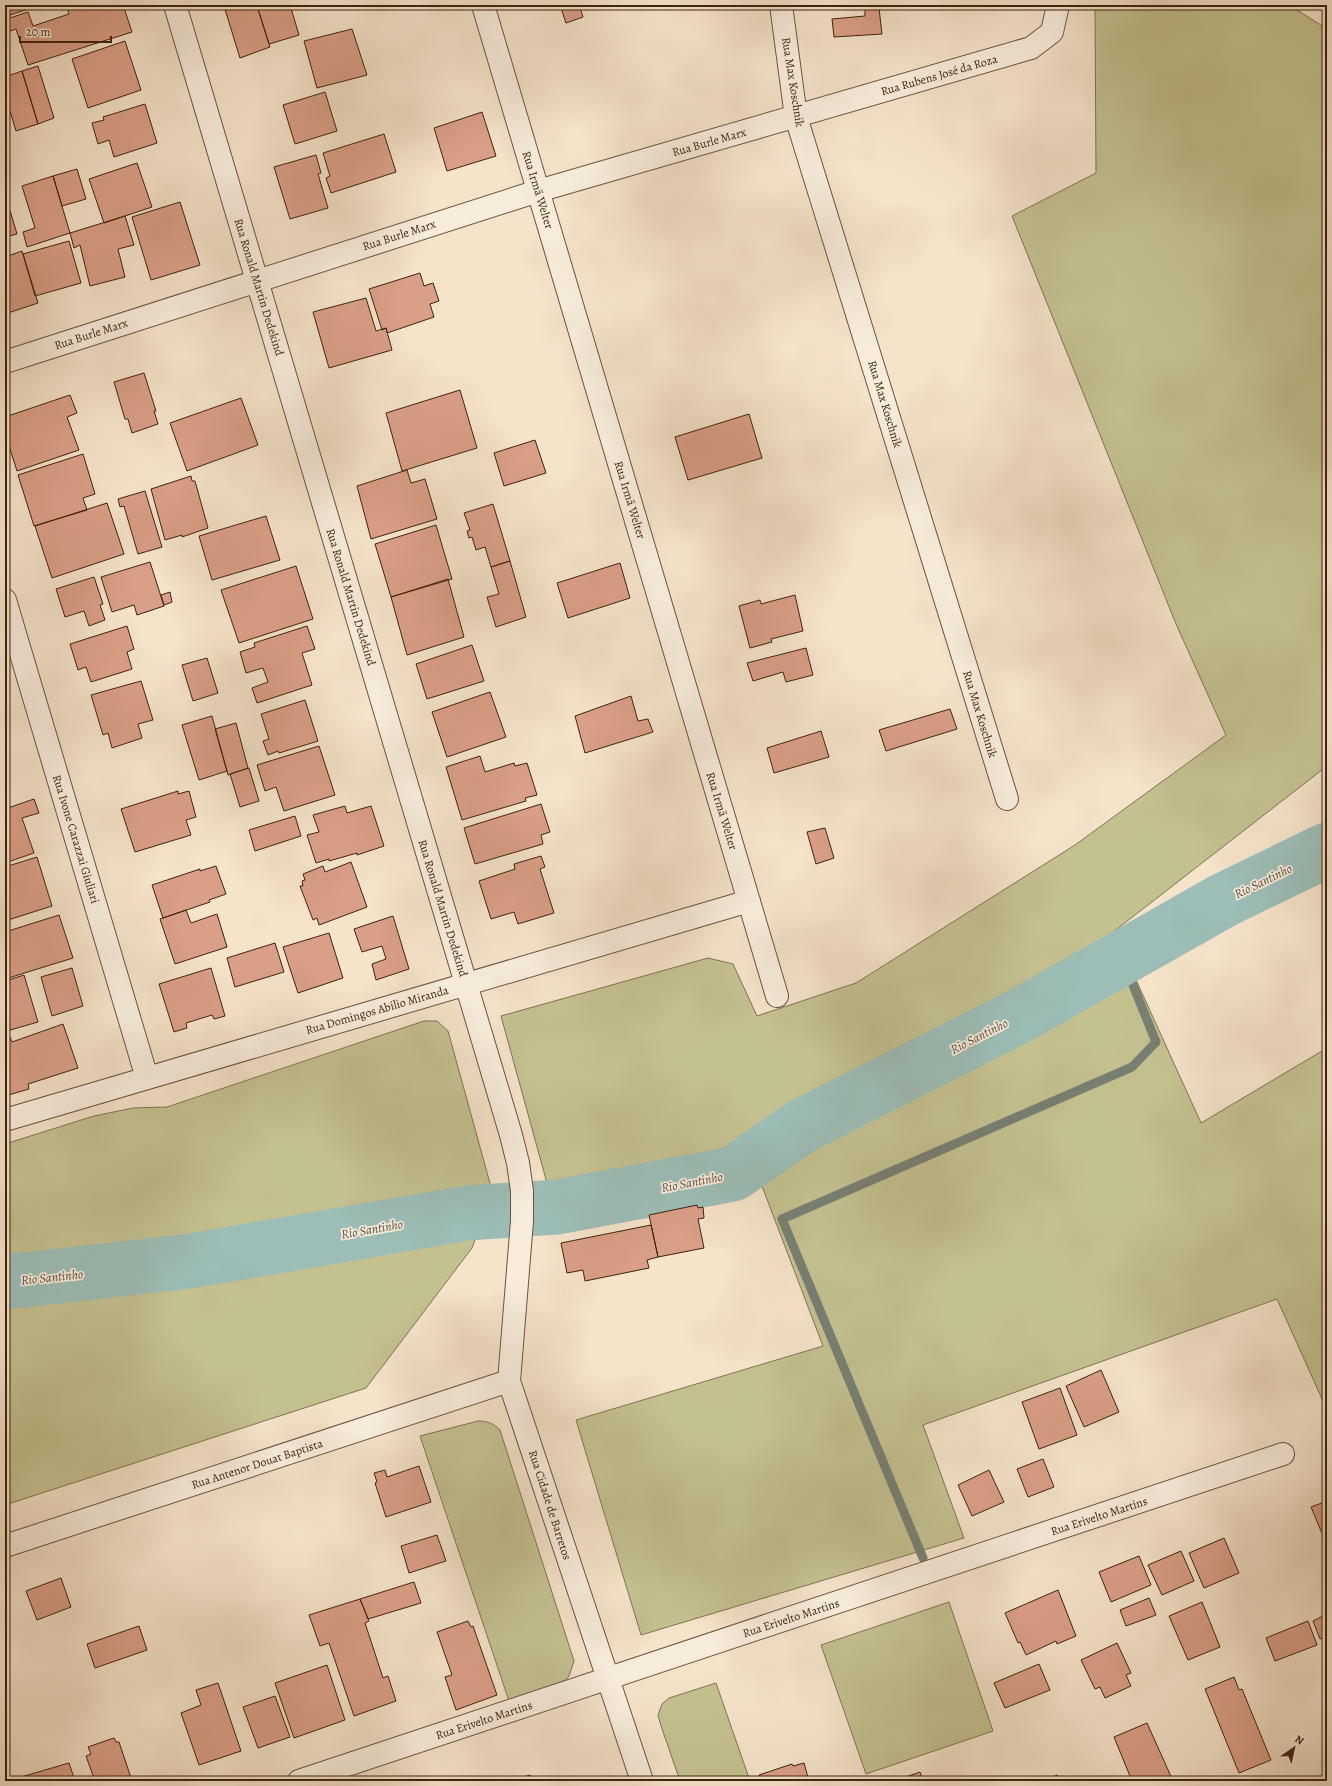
<svg xmlns="http://www.w3.org/2000/svg" width="1332" height="1786" font-family="Alegreya,serif">
  <style>
    .green { fill: #c4c191; stroke: #827250 }
    .lines { fill: none; stroke-linecap: round; stroke-linejoin: round }
    .stream { stroke: #778073; stroke-width: 9 }
    .river { stroke: #9cbeb7; stroke-width: 55 }
    .building { fill: #da9f87; stroke: #3f220e }
    .minor-casing { stroke: #6c523d; stroke-width: 24 }
    .minor { stroke: #f8eddd; stroke-width: 22 }
    .labels { text-anchor: middle; dominant-baseline: central; stroke-width: 3.5; stroke-linejoin: round; paint-order: stroke }
    .street-label { font-size: 12px; fill: #3f220e; stroke: #f8eddd }
    .water-label { font-size: 13px; font-style: italic; fill: #5b5141; stroke: #f8eddd }
  </style>
  <rect width="100%" height="100%" fill="#f5e3ca"/>
  <filter id="stains"><feTurbulence type="fractalNoise" baseFrequency=".005" numOctaves="4"/><feColorMatrix values="0 0 0 0 .2 0 0 0 0 .09 0 0 0 0 .02 0 0 0 .5 -.17"/></filter>
  <radialGradient id="worn" r=".72"><stop offset=".6" stop-color="#630" stop-opacity="0"/><stop offset="1" stop-color="#630" stop-opacity=".3"/></radialGradient>
  <path class="green" d="M1095,5H1296L1297,10L1327,29V766L1108,936L729,1161L550,1194L501,1016L708,958L733,964L757,1016L856,983L1075,845L1226,735L1176,624L1012,216L1096,173Z
    M1132,971L1201,1123L1327,1048V1410L1277,1299L923,1425L964,1538L641,1635L576,1420L823,1346L757,1173L794,1148L836,1129L993,1042L1037,1026L1094,995Z
    M424,1021H437L448,1031L491,1187L490,1198L472,1248L366,1388L5,1505V1144L94,1116L133,1108L167,1107Z
    M478,1421C487,1421 493,1423 500,1430L574,1661L569,1676L563,1683L509,1701L420,1436Z
    M949,1602L993,1731L866,1774L821,1645Z
    M716,1683L750,1781H680L661,1726L658,1715L662,1704L669,1698Z"/>
  <g class="lines">
    <path class="stream" d="M923,1558L782,1219L1132,1067L1156,1042L1122,958"/>
    <path class="river" d="M5,1282L191,1261L467,1213L557,1207L733,1174L802,1126L1021,1015L1224,900L1327,850"/>
  </g>
  <path class="building" d="M7,5H41L10,15Z
    M66,5H123L132,32L28,65L16,29L10,31L7,19L28,12L33,26L69,14Z
    M226,5H270L258,9L270,47L240,58L224,6Z
    M270,5H290L299,35L269,44L258,9Z
    M560,5H579L583,17L566,23Z
    M879,8L882,34L834,37L832,19L865,16V9Z
    M352,29L367,75L317,88L304,41Z
    M125,41L141,90L88,108L72,59Z
    M38,66L54,118L38,124L22,71Z
    M22,71L38,124L16,131L5,94V77Z
    M325,92L337,131L295,144L283,105Z
    M145,104L157,143L114,157L109,140L98,144L92,123L104,120L103,117Z
    M482,112L496,156L447,171L434,128Z
    M384,134L396,172L331,193L326,178L330,176L323,153Z
    M316,155L321,173L318,174L328,208L290,219L274,167Z
    M137,163L152,207L104,223L89,179Z
    M77,169L86,199L62,206L53,176Z
    M53,176L70,233L27,247L23,232L35,228L22,186Z
    M5,194L17,234L5,237Z
    M180,202L200,265L151,280L132,217Z
    M125,216L134,245L118,249L125,277L90,286L80,245L74,248L70,233Z
    M69,241L81,283L35,296L23,254Z
    M22,251L38,303L5,314V257Z
    M420,273L424,286L433,283L439,301L430,304L434,317L387,333L386,328L382,330L369,289Z
    M366,298L376,331L386,328L392,350L329,368L313,312Z
    M144,373L156,411H154L158,424L132,433L128,419H125L114,382Z
    M460,390L477,448L402,471L386,413Z
    M70,395L77,413L67,417L79,450L17,471L5,433V417Z
    M241,398L258,445L187,471L170,423Z
    M749,414L762,458L688,480L675,437Z
    M535,440L546,473L504,486L494,453Z
    M83,454L95,494L83,498L87,510L34,526L18,475Z
    M407,470L411,483L425,479L437,519L371,539L357,486Z
    M191,476L192,481H195L208,528L182,537V535L165,540L151,489Z
    M145,491L162,547L138,554L124,506L120,507L118,499Z
    M107,503L124,554L52,578L35,526Z
    M493,504L510,561L491,567L485,547L476,550L472,537L469,538L467,531L470,530L464,513Z
    M266,516L280,560L212,580L199,536Z
    M436,525L452,579L391,597L375,544Z
    M510,561L526,617L496,627L487,597L499,594L491,567Z
    M150,562L164,606L137,615L134,605L112,612L101,577Z
    M620,563L630,598L568,618L557,583Z
    M296,566L313,619L239,643L221,590Z
    M94,577L103,604L100,605L105,620L89,626L84,611L65,617L56,589Z
    M448,579L464,637L407,655L391,597Z
    M170,592L172,602L164,605L161,595Z
    M795,595L803,631L771,639L772,642L750,648L739,606L760,600L761,604Z
    M127,626L134,649L127,652L132,669L91,682L86,667L78,670L70,644Z
    M307,626L315,649L302,653L312,685L257,703L252,688L268,682L263,668L246,673L240,652L255,647L254,643Z
    M472,645L484,681L427,699L416,664Z
    M806,648L813,675L786,682L783,672L753,681L747,663Z
    M207,658L218,693L193,701L182,665Z
    M141,681L153,720L138,724L142,738L112,748L108,733L103,735L91,695Z
    M490,692L506,737L447,757L432,712Z
    M631,696L638,721L648,719L653,732L585,753L575,716Z
    M305,700L318,741L279,753L278,751L268,755L263,741L269,739L261,714Z
    M950,709L957,729L886,751L879,730Z
    M212,716L227,771L199,780L182,725Z
    M236,723L248,768L228,775L215,729Z
    M821,731L829,757L774,773L767,748Z
    M319,746L335,795L284,811L276,787L265,791L257,765Z
    M480,756L485,772L514,763L515,766L527,763L537,795L525,798L526,801L462,820L446,767Z
    M249,768L259,801L240,807L230,774Z
    M178,791V794L189,791L196,817L186,820L191,835L135,852L121,809Z
    M34,799L39,813L22,818L34,853L5,863V809Z
    M541,804L550,832L541,835L543,844L475,864L464,828Z
    M345,806L347,813L371,806L384,846L357,855V853L329,861V859L316,863L307,835L319,832L313,815Z
    M295,816L301,836L255,851L249,830Z
    M825,828L834,858L816,864L807,832Z
    M541,856L545,867L540,869L554,913L518,924L514,912L491,919L479,881L515,869L514,864Z
    M37,857L52,906L5,921V867Z
    M351,862L367,907L319,925L317,918L313,920L300,886H303L302,881L305,880L303,874L323,866L325,872Z
    M216,866L226,894L209,900L210,902L163,918L152,885L200,869V871Z
    M186,910L191,923L217,914L227,947L175,964L160,919Z
    M59,915L73,958L5,979V932Z
    M393,916L409,969L376,980L372,964L386,959L382,946L362,952L354,929Z
    M329,933L343,978L298,993L283,947Z
    M275,943L284,972L235,987L227,958Z
    M72,968L83,1006L52,1016L41,977Z
    M211,968L225,1016L214,1019L212,1015L186,1023L187,1028L174,1032L159,984Z
    M24,975L38,1022L7,1031L5,1030V981Z
    M63,1024L78,1068L28,1084L29,1089L5,1096V1038L10,1037L12,1042Z
    M697,1205L698,1208L703,1207L704,1218L698,1219L704,1248L658,1257L649,1215Z
    M651,1225L658,1257L647,1260L649,1268L585,1281L583,1270L567,1273L561,1243Z
    M1101,1370L1119,1412L1084,1427L1066,1386Z
    M1060,1388L1077,1435L1039,1449L1022,1402Z
    M1043,1459L1054,1487L1028,1497L1017,1469Z
    M419,1466L431,1502L386,1517L375,1483L377,1482L374,1473L385,1470L387,1477Z
    M989,1470L1004,1502L972,1516L958,1485Z
    M1327,1501V1543H1326L1311,1507Z
    M437,1535L446,1561L409,1573L401,1546Z
    M1224,1538L1239,1573L1204,1588L1189,1553Z
    M1181,1551L1194,1581L1162,1595L1148,1565Z
    M1139,1556L1151,1585L1111,1602L1099,1572Z
    M61,1578L71,1607L37,1620L26,1591Z
    M414,1582L421,1603L368,1619L360,1599Z
    M1058,1590L1076,1636L1057,1644L1056,1641L1026,1655L1020,1642L1018,1643L1005,1613Z
    M1149,1598L1156,1615L1126,1626L1120,1610Z
    M360,1599L369,1621L365,1623L383,1678L388,1676L396,1701L354,1716L329,1643L320,1646L309,1615Z
    M1202,1602L1220,1647L1188,1660L1169,1616Z
    M1327,1614V1637L1320,1639L1313,1621Z
    M468,1621L471,1627L473,1626L497,1695L456,1710L445,1677L452,1675L437,1632Z
    M1308,1621L1317,1645L1275,1661L1266,1638Z
    M139,1626L147,1650L95,1668L87,1644Z
    M1117,1643L1131,1673L1126,1675L1131,1686L1105,1698L1100,1687L1095,1689L1081,1660Z
    M1039,1664L1050,1690L1005,1708L994,1683Z
    M327,1665L345,1720L294,1738L275,1683Z
    M1234,1677L1239,1690L1242,1689L1271,1760L1239,1773L1205,1689Z
    M218,1683L241,1751L199,1765L181,1713L201,1705L196,1690Z
    M275,1696L290,1737L258,1748L243,1707Z
    M1147,1723L1173,1781H1132L1114,1737Z
    M5,1735L10,1750L5,1752Z
    M114,1738L116,1742H119L132,1781H95L86,1756L91,1754L88,1747Z
    M69,1763L75,1781H23L21,1777Z
    M804,1763L809,1781H761L759,1775L792,1764L793,1766Z
    M920,1772L923,1781H904L903,1778Z
    M530,1775L532,1781H512Z
    M1057,1775L1060,1781H1053L1051,1778Z
    M1073,1777L1075,1781H1065Z"/>
  <g class="lines">
    <defs>
      <path id="minor" d="M175,5L511,1135L518,1163L522,1191V1221L509,1381L642,1781
        M483,5L777,996
        M781,5L796,117L1007,799
        M5,362L538,191L1031,48L1052,32L1058,5
        M5,600L147,1078
        M5,1120L749,901
        M5,1546L509,1381
        M299,1781L1283,1454"/>
    </defs>
    <use href="#minor" class="minor-casing"/>
    <use href="#minor" class="minor"/>
  </g>
  <g class="labels">
    <g class="street-label">
      <text transform="translate(939 75) rotate(-16)">Rua Rubens José da Roza</text>
      <text transform="translate(793 82) rotate(81)">Rua Max Koschnik</text>
      <text transform="translate(709 142) rotate(-16)">Rua Burle Marx</text>
      <text transform="translate(538 190) rotate(73)">Rua Irmã Welter</text>
      <text transform="translate(399 235) rotate(-18)">Rua Burle Marx</text>
      <text transform="translate(259 287) rotate(73)">Rua Ronald Martin Dedekind</text>
      <text transform="translate(91 334) rotate(-18)">Rua Burle Marx</text>
      <text transform="translate(885 404) rotate(73)">Rua Max Koschnik</text>
      <text transform="translate(630 500) rotate(73)">Rua Irmã Welter</text>
      <text transform="translate(351 597) rotate(73)">Rua Ronald Martin Dedekind</text>
      <text transform="translate(980 714) rotate(73)">Rua Max Koschnik</text>
      <text transform="translate(722 811) rotate(73)">Rua Irmã Welter</text>
      <text transform="translate(76 839) rotate(73)">Rua Ivone Carazzai Giuliari</text>
      <text transform="translate(443 908) rotate(73)">Rua Ronald Martin Dedekind</text>
      <text transform="translate(377 1010) rotate(-16)">Rua Domingos Abílio Miranda</text>
      <text transform="translate(257 1464) rotate(-18)">Rua Antenor Douat Baptista</text>
      <text transform="translate(550 1505) rotate(72)">Rua Cidade de Barretos</text>
      <text transform="translate(1099 1516) rotate(-18)">Rua Erivelto Martins</text>
      <text transform="translate(791 1618) rotate(-18)">Rua Erivelto Martins</text>
      <text transform="translate(484 1720) rotate(-18)">Rua Erivelto Martins</text>
    </g>
    <g class="water-label">
      <text transform="translate(1263 881) rotate(-26)">Rio Santinho</text>
      <text transform="translate(979 1036) rotate(-27)">Rio Santinho</text>
      <text transform="translate(692 1182) rotate(-11)">Rio Santinho</text>
      <text transform="translate(372 1229) rotate(-10)">Rio Santinho</text>
      <text transform="translate(52 1277) rotate(-6)">Rio Santinho</text>
    </g>
  </g>
  <rect width="1332" height="1786" fill="none" stroke="#f5e3ca" stroke-width="20"/>
  <rect x="6" y="6" width="1320" height="1774" fill="none" stroke="#3f220e" stroke-width="2"/>
  <rect x="10" y="10" width="1312" height="1766" fill="none" stroke="#3f220e"/>
  <g transform="translate(1294 1748) rotate(34)" stroke="#f8eddd" stroke-width="3" paint-order="stroke">
  <path d="M0-3L7 15L0 10L-7 15Z" fill="#3f220e"/>
  <text y="-6" font-size="11" font-weight="bold" text-anchor="middle" fill="#3f220e">N</text>
  </g>
  <path d="M20 36v6h91v-6" fill="none" stroke="#3f220e" stroke-width="2"/>
  <text x="26" y="36" font-size="12" fill="#3f220e" stroke="#f8eddd" stroke-width="3" paint-order="stroke">20 m</text>
  <rect width="100%" height="100%" filter="url(#stains)"/>
  <rect width="100%" height="100%" fill="url(#worn)"/>
</svg>
